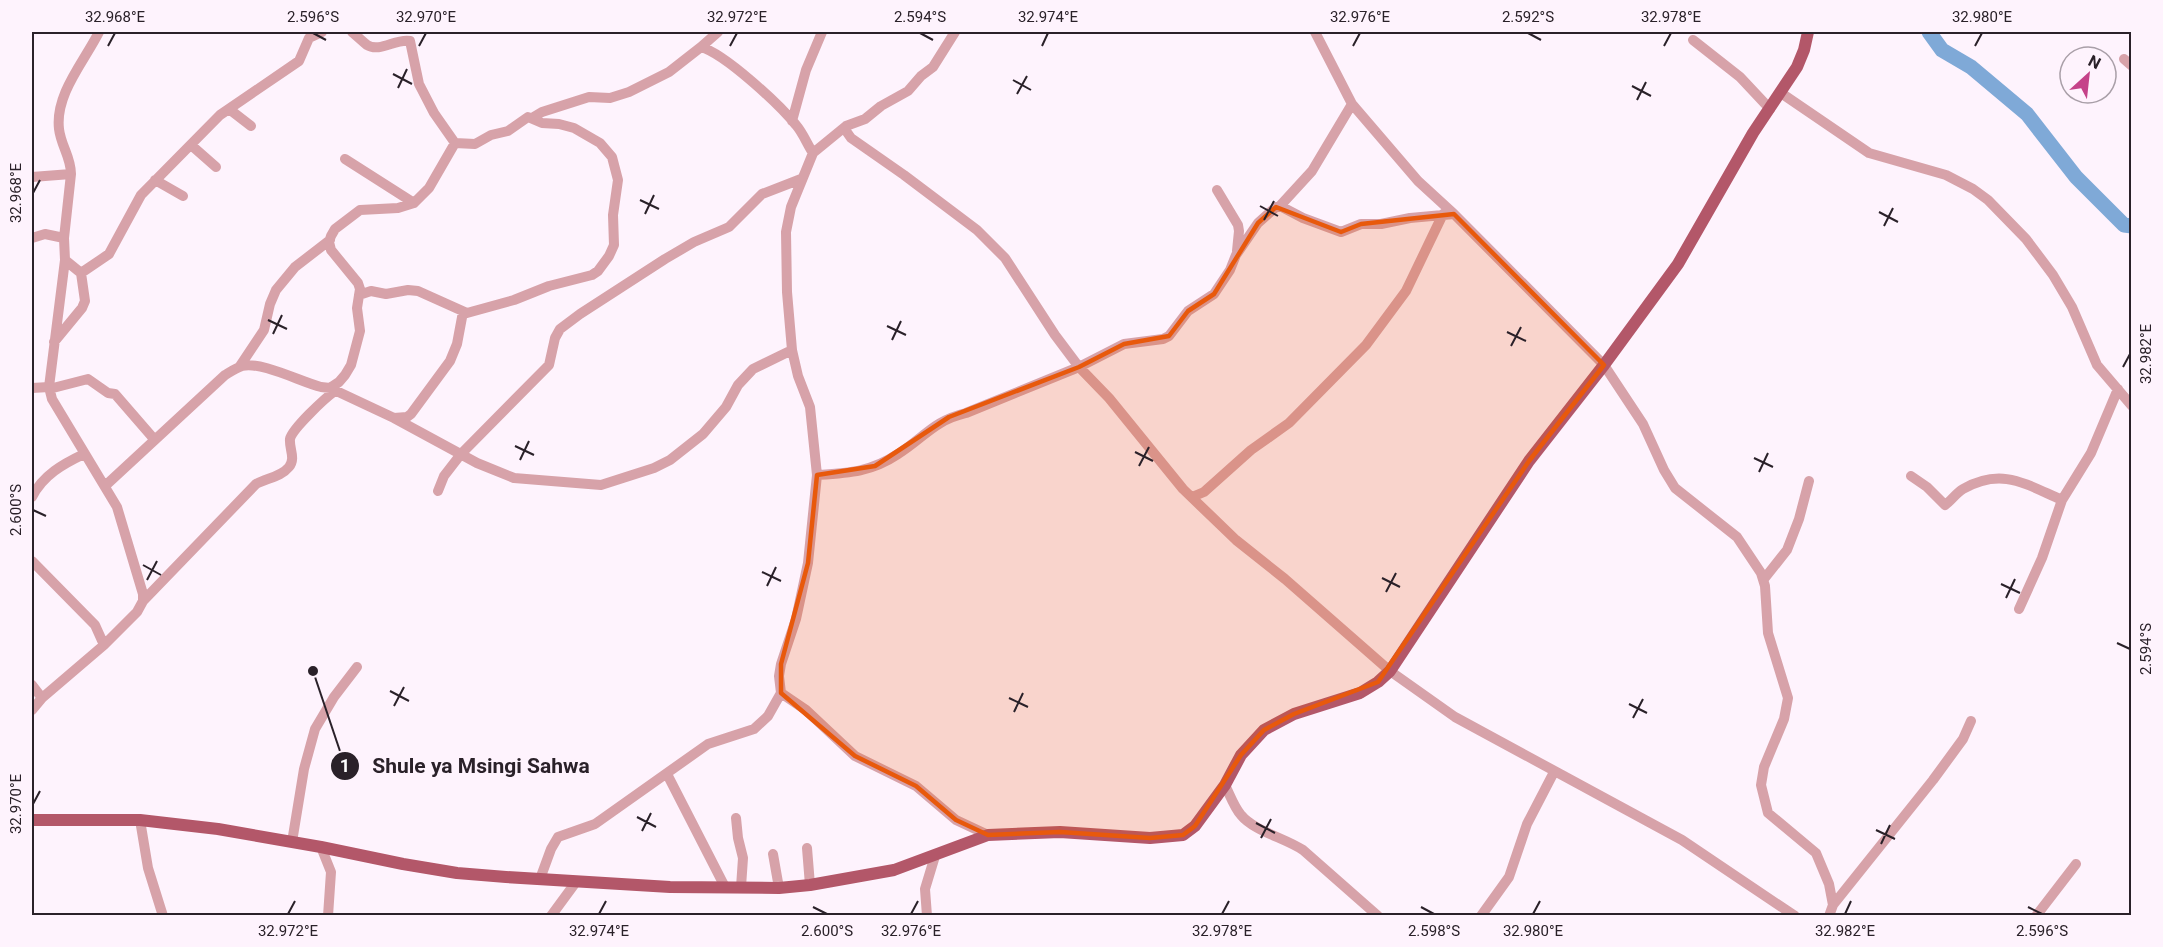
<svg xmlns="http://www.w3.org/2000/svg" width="2163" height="947" font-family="Roboto,sans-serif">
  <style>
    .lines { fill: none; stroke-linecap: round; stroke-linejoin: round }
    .river { stroke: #7fa9d7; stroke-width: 15 }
    .minor { stroke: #d7a2a9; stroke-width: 10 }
    .major { stroke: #b35769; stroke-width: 12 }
    .marked { fill: #e8590c; fill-opacity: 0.2; stroke: #e8590c; stroke-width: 4.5; stroke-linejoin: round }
    .ticks { fill: none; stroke: #2a2129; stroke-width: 2 }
    .leader { fill: none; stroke: #2a2129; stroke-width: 2 }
    .callout-dot { fill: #2a2129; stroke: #fef3fd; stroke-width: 2 }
    .mark-label { font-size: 18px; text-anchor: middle; font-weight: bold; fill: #fff }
    .callout-label { font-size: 21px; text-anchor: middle; font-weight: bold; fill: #2a2129; stroke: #fef3fd; stroke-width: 6; stroke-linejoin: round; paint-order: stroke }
    .neatline { fill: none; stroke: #2a2129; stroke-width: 2 }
    .ticks-label { font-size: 15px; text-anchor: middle; fill: #2a2129 }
  </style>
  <rect width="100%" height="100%" fill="#fef3fd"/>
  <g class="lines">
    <path class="river" d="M1929,32L1942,50L1971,67L2027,114L2076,177L2124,225L2132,226"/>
    <path class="minor" d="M352,32C357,36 362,41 367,45C380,53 396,38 410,41L419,84L434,113L455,143L475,144L491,135L508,131L528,117L542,123L559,124L574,128L600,143L612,157L618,180L613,215L614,245L609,256L598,271L592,275L549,286L514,300L467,313L418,291L408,290L386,294L371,291L359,295
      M1315,32L1352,104L1418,181L1454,214L1604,365L1643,424L1664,470L1675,488L1737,537L1761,573L1765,586L1768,633L1788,698L1784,719L1764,767L1761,785L1768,813L1816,853L1829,884L1833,905L1829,916
      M1693,40L1740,77L1770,109
      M701,47L718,32
      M2124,59L2132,66
      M1781,93L1869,153L1946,175L1973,189L1988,200L2026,239L2053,275L2072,307L2097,365L2132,406
      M229,109L251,126
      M532,118L542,112L589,97L610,98L629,92L669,72L701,47C725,54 779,104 796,125C803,133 807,144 813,153
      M792,121L806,70L822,32
      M844,128L851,138L904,175L977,230L1005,258L1055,335L1079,367L1109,398L1183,489L1236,540L1285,579L1390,671L1455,717L1682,840L1795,916
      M191,145L216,167
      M345,159L414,203
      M32,177L71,174
      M155,180L183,196
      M1217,190L1238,225L1239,231L1237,251
      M1276,207H1279L1312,171L1352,104
      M32,238L45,234L64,238
      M65,260L81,273L109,254L141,195L220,115L299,61L309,38L322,32
      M54,342L82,308L85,301L81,273
      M240,366L264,330L270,304L276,290L295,267L330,240
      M32,388L49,387
      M330,388L394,418L477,463L514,478L601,485L654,468L670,460L703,434L726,407L738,385L753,369L792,350
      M49,389L88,379L108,393L115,394L154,439
      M394,418L407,417L411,414L450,361L457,344L463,312
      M817,475C849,473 871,472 898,454C925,437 933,421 966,413L1079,367L1124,344L1163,339L1169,336L1188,311L1214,294L1230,270L1236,255L1258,223L1276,207H1282L1303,218L1341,232L1361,224H1381L1410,218L1454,214
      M1911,476L1927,487L1945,505C1951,501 1956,493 1963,489C2002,467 2025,484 2062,500
      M105,486L225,375C230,372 236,368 242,366C261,361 301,382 321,387L330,388L339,382L345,375L351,365L360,331L357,308L360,289L358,283L331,250L329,242L331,236L335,229L360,210L398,208L414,203L429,188L455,143
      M438,491L444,476L461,454L549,365L555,338L560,329L580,314L665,259L694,242L729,227L762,194L801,179
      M32,497C43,475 63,464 84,454
      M1192,497L1204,492L1251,450L1289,423L1366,345L1406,291L1443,214
      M32,561L95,625L104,645
      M1764,579L1787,550L1799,519L1809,481
      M143,601L256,484C266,478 281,477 289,467C296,458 289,449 290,439C292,429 325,398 335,391
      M2019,609L2042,558L2062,500L2091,453L2118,389
      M32,685L42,698
      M781,693L806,710L855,756L916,786L956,820L988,835
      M32,710L42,698L104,645L137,612L143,601V594L117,507L52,399L49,387L65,260L64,238L71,174C71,157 61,146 59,129C55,94 84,62 99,32
      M667,774L725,887
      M1225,785C1230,795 1234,807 1241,815C1254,831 1285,838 1303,850L1378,916
      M736,818L738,838L743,858L741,887
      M140,820L148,868L163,916
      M292,842L304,769L315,729L334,697L357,667
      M321,847L331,872L328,916
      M807,848L810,885
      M773,854L779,888
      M540,879L551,849L558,837L595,824L708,744L754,729L768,716L781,693L779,676L781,664L796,619L808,563L817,475L810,407L798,376L792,350L787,292L786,232L791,207L813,153L846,126L865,119L881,106L908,91L921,76L933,67L955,32
      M1833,905L1933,780L1963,739L1971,721
      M551,916L576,882
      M927,916L925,889L935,856
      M1481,916L1509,877L1527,824L1554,772
      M2036,916L2076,864"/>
    <path class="major" d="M32,820H140L218,829L321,847L403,864L457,873L506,877L670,887L779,888L810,885L894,870L988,835L1060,832L1150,838L1183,835L1195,826L1225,785L1241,755L1264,730L1294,714L1360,693L1378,682L1390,671L1529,461L1604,365L1678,264L1753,133L1797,67L1804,50L1808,32"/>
  </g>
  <path class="marked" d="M1276,207L1341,232L1361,224L1454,214L1604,365L1529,461L1378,682L1294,714L1264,730L1241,755L1195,826L1183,835L1150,838L1060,832L988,835L956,820L916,786L855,756L781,693V664L808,563L817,475L875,466L949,417L1079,367L1124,344L1169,336L1188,311L1214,294L1258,223Z"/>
  <path class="ticks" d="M313,33L326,40M920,33L933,40M1528,33L1541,40M108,46L115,33M419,46L426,33M730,46L737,33M1042,46L1048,33M1353,46L1360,33M1664,46L1671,33M1975,46L1982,33M393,74L412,84M1013,80L1031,90M1632,86L1651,96M398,88L407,69M1017,94L1027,76M1637,100L1646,82M33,193L40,180M640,200L659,209M1260,206L1278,216M1879,212L1898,222M645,214L654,195M1264,220L1274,201M1884,226L1893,208M268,320L287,329M887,326L906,335M1507,332L1526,341M273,334L282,315M892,340L901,321M1511,346L1521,327M2123,367L2130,354M515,446L534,455M1135,452L1153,461M1754,458L1773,467M520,460L529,441M1139,466L1149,447M1759,472L1768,453M33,510L46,516M143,565L161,575M762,572L781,581M1382,578L1400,587M147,580L157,561M2001,584L2020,593M767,586L776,567M1386,592L1396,573M2006,598L2015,579M2117,643L2130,649M390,691L409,701M1009,698L1028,707M1629,704L1647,713M394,706L404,687M1014,712L1023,693M1633,718L1643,699M33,804L40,791M637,817L656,827M1256,823L1275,833M1876,830L1895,839M642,831L651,813M1261,838L1271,819M1881,844L1890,825M813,907L827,914M1421,907L1434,914M2028,907L2042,914M288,914L295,901M599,914L606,901M911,914L918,901M1222,914L1229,901M1533,914L1540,901M1845,914L1851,901"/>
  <path class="leader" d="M313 671L345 766"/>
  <g class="callout-dot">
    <circle cx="313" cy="671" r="6"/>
    <circle cx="345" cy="766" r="15"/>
  </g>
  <g class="mark-label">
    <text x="345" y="772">1</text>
  </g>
  <g class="callout-label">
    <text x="481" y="773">Shule ya Msingi Sahwa</text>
  </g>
  <rect width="2163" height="947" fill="none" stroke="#fef3fd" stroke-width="66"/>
  <g transform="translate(2088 75) rotate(27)"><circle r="28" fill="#fef3fd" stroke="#a99fa8" stroke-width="1.5"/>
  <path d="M0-4.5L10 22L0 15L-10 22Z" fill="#c54289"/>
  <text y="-9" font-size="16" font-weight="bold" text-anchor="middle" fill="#2a2129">N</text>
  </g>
  <rect x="33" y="33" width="2097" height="881" class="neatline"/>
  <g class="ticks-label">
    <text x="115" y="22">32.968°E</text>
    <text x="313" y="22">2.596°S</text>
    <text x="426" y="22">32.970°E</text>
    <text x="737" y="22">32.972°E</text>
    <text x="920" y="22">2.594°S</text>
    <text x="1048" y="22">32.974°E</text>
    <text x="1360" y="22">32.976°E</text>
    <text x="1528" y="22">2.592°S</text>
    <text x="1671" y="22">32.978°E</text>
    <text x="1982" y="22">32.980°E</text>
    <text transform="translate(16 193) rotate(-90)" y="5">32.968°E</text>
    <text transform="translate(2146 354) rotate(-90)" y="5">32.982°E</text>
    <text transform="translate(16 510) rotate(-90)" y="5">2.600°S</text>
    <text transform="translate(2146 649) rotate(-90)" y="5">2.594°S</text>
    <text transform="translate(16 804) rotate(-90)" y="5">32.970°E</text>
    <text x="288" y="936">32.972°E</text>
    <text x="599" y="936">32.974°E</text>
    <text x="827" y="936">2.600°S</text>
    <text x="911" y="936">32.976°E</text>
    <text x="1222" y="936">32.978°E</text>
    <text x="1434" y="936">2.598°S</text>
    <text x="1533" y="936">32.980°E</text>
    <text x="1845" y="936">32.982°E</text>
    <text x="2042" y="936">2.596°S</text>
  </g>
</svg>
